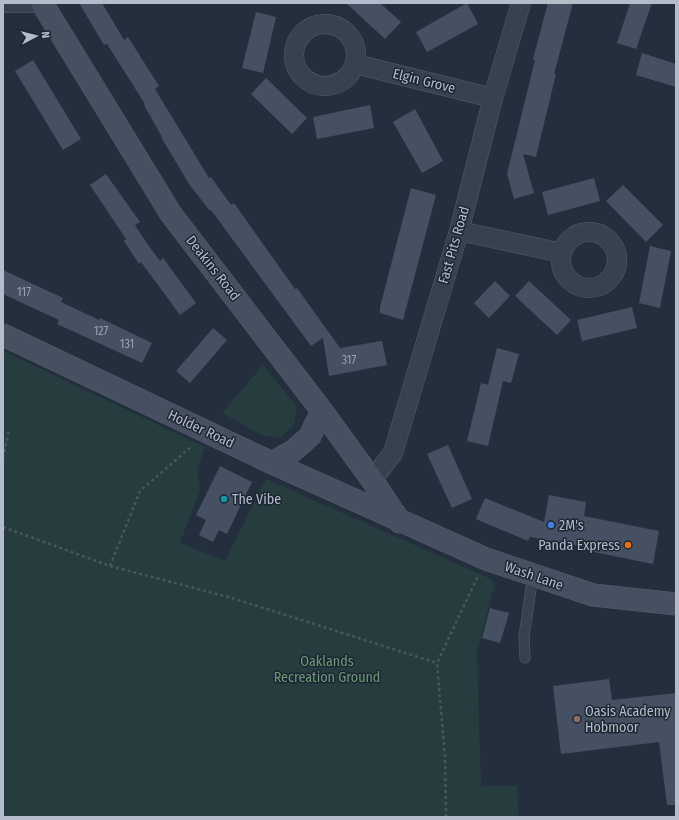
<svg xmlns="http://www.w3.org/2000/svg" width="679" height="820" font-family="'Fira Sans Condensed',sans-serif">
  <style>
    .green { fill: #263c3f }
    .building { fill: #455162 }
    .lines { fill: none; stroke-linecap: round; stroke-linejoin: round }
    .lane-casing { stroke: #565f6c; stroke-width: 11 }
    .street-casing { stroke: #565f6c; stroke-width: 20 }
    .secondary-casing { stroke: #565f6c; stroke-width: 23 }
    .path { stroke: #44595c; stroke-width: 2.5; stroke-dasharray: 3 3; stroke-linecap: butt }
    .lane { stroke: #38414e; stroke-width: 10 }
    .street { stroke: #38414e; stroke-width: 19 }
    .secondary { stroke: #465061; stroke-width: 22 }
    .culture-dot { fill: #0f9aa8; stroke: #1d2633; stroke-width: 1.5 }
    .shop-dot { fill: #3f7fe0; stroke: #1d2633; stroke-width: 1.5 }
    .food-dot { fill: #e8710a; stroke: #1d2633; stroke-width: 1.5 }
    .education-dot { fill: #8d6e63; stroke: #1d2633; stroke-width: 1.5 }
    .labels { text-anchor: middle; dominant-baseline: central; stroke-width: 3; stroke-linejoin: round; paint-order: stroke }
    .number-label { font-size: 12px; fill: #98a1af }
    .street-label { font-size: 14px; fill: #b4bcc9; stroke: #1d2633 }
    .poi-label { font-size: 14px; fill: #b4bcc9; stroke: #1d2633; text-anchor: start }
    .park-label { font-size: 14px; fill: #6b9a76; stroke: #1d2633 }
  </style>
  <rect width="100%" height="100%" fill="#242f3e"/>
  <path class="green" d="M3,351L205,447L197,470L200,490L180,543L225,561L266,479L489,578L495,583L477,652L481,786H517L519,817H3Z
    M263,365L297,407L294,425L280,438L262,435L222,413Z"/>
  <path class="building" d="M79,3H102L124,40L128,37L159,86L155,89L209,178L211,177L231,205L234,203L295,289L297,288L340,348L382,341L387,365L329,376L323,338L311,346L211,210L210,211L189,184L161,137H162L144,105L145,104L107,44L104,45Z
    M346,3H380L401,22L385,39Z
    M467,3L478,24L427,52L416,32Z
    M548,3H573L554,74H556L536,157L523,154L534,193L514,199L507,174L535,60L533,59Z
    M630,3H652L636,49L617,43Z
    M256,12L276,17L263,73L242,68Z
    M642,53L676,64V87L636,75Z
    M33,60L81,139L63,150L15,71Z
    M266,78L307,118L292,134L251,94Z
    M370,105L374,128L317,139L313,117Z
    M415,109L443,161L422,173L393,122Z
    M106,174L140,222L135,225L146,242L160,261L163,258L196,303L180,315L141,262L139,264L124,241L126,239L90,185Z
    M594,178L600,201L548,215L542,192Z
    M623,185L663,225L646,242L606,201Z
    M411,188L436,195L403,320L380,313V307Z
    M650,246L671,251L660,308L639,303Z
    M3,270L63,298L61,302L99,320L100,318L152,343L142,363L57,324L59,320L3,294Z
    M495,281L510,296L489,318L474,303Z
    M529,281L571,320L557,335L515,296Z
    M632,307L637,328L582,341L577,320Z
    M213,328L227,340L190,383L176,371Z
    M497,348L519,354L511,383L503,381L488,446L467,441L481,383L488,385Z
    M448,445L472,499L452,508L427,454Z
    M220,466L252,482L227,534L219,530L213,542L199,535L206,520L196,515Z
    M549,495L586,502L584,516L659,531L653,564L584,550V547L530,537L528,541L476,519L485,498L544,522Z
    M490,608L509,613L500,643L482,638Z
    M609,679L612,700L676,693V805H667L659,742L561,754L553,686Z"/>
  <g class="lines">
    <defs>
      <path id="lane" d="M525,658L524,637L533,575"/>
      <path id="street" d="M3,3H42
        M294 55a31 31 0 1 1 62 0a31 31 0 1 1-62 0Z
        M355,64L493,98
        M459,231L562,253
        M561 260a28 28 0 1 1 56 0a28 28 0 1 1-56 0Z
        M372,480L393,453L459,231L493,98L521,3"/>
      <path id="secondary" d="M42,3L171,214L322,411L372,480L400,522
        M3,335L272,463L486,559L593,595L676,604
        M272,463L293,451L310,436L322,411"/>
    </defs>
    <use href="#lane" class="lane-casing"/>
    <use href="#street" class="street-casing"/>
    <use href="#secondary" class="secondary-casing"/>
    <path class="path" d="M3,458L9,430
      M3,527L110,566L232,598L437,663
      M110,566L140,491L192,446
      M446,817L445,757L437,663L478,576"/>
    <use href="#lane" class="lane"/>
    <use href="#street" class="street"/>
    <use href="#secondary" class="secondary"/>
  </g>
  <circle class="culture-dot" cx="224" cy="499" r="4"/>
  <circle class="shop-dot" cx="551" cy="525" r="4"/>
  <circle class="food-dot" cx="628" cy="545" r="4"/>
  <circle class="education-dot" cx="577" cy="719" r="4"/>
  <g class="labels">
    <g class="number-label">
      <text x="24" y="292">117</text>
      <text x="101" y="331">127</text>
      <text x="127" y="344">131</text>
      <text x="349" y="360">317</text>
    </g>
    <g class="street-label">
      <text transform="translate(424 81) rotate(14)">Elgin Grove</text>
      <text transform="translate(454 245) rotate(-74)">Fast Pits Road</text>
      <text transform="translate(213 268) rotate(52)">Deakins Road</text>
      <text transform="translate(201 429) rotate(25)">Holder Road</text>
      <text transform="translate(534 576) rotate(19)">Wash Lane</text>
    </g>
    <g class="poi-label">
      <text x="232" y="499">The Vibe</text>
      <text x="559" y="525">2M's</text>
      <text x="620" y="545" text-anchor="end">Panda Express</text>
      <text x="585" y="711">Oasis Academy<tspan x="585" dy="16">Hobmoor</tspan></text>
    </g>
    <g class="park-label">
      <text x="327" y="661">Oaklands<tspan x="327" dy="16">Recreation Ground</tspan></text>
    </g>
  </g>
  <rect width="679" height="820" fill="none" stroke="#b4bcc9" stroke-width="8"/>
  <g transform="translate(36 36) rotate(83)" stroke="#1d2633" stroke-width="3" paint-order="stroke">
  <path d="M0-3L7 15L0 10L-7 15Z" fill="#b4bcc9"/>
  <text y="-6" font-size="11" font-weight="bold" text-anchor="middle" fill="#b4bcc9">N</text>
  </g>
</svg>
